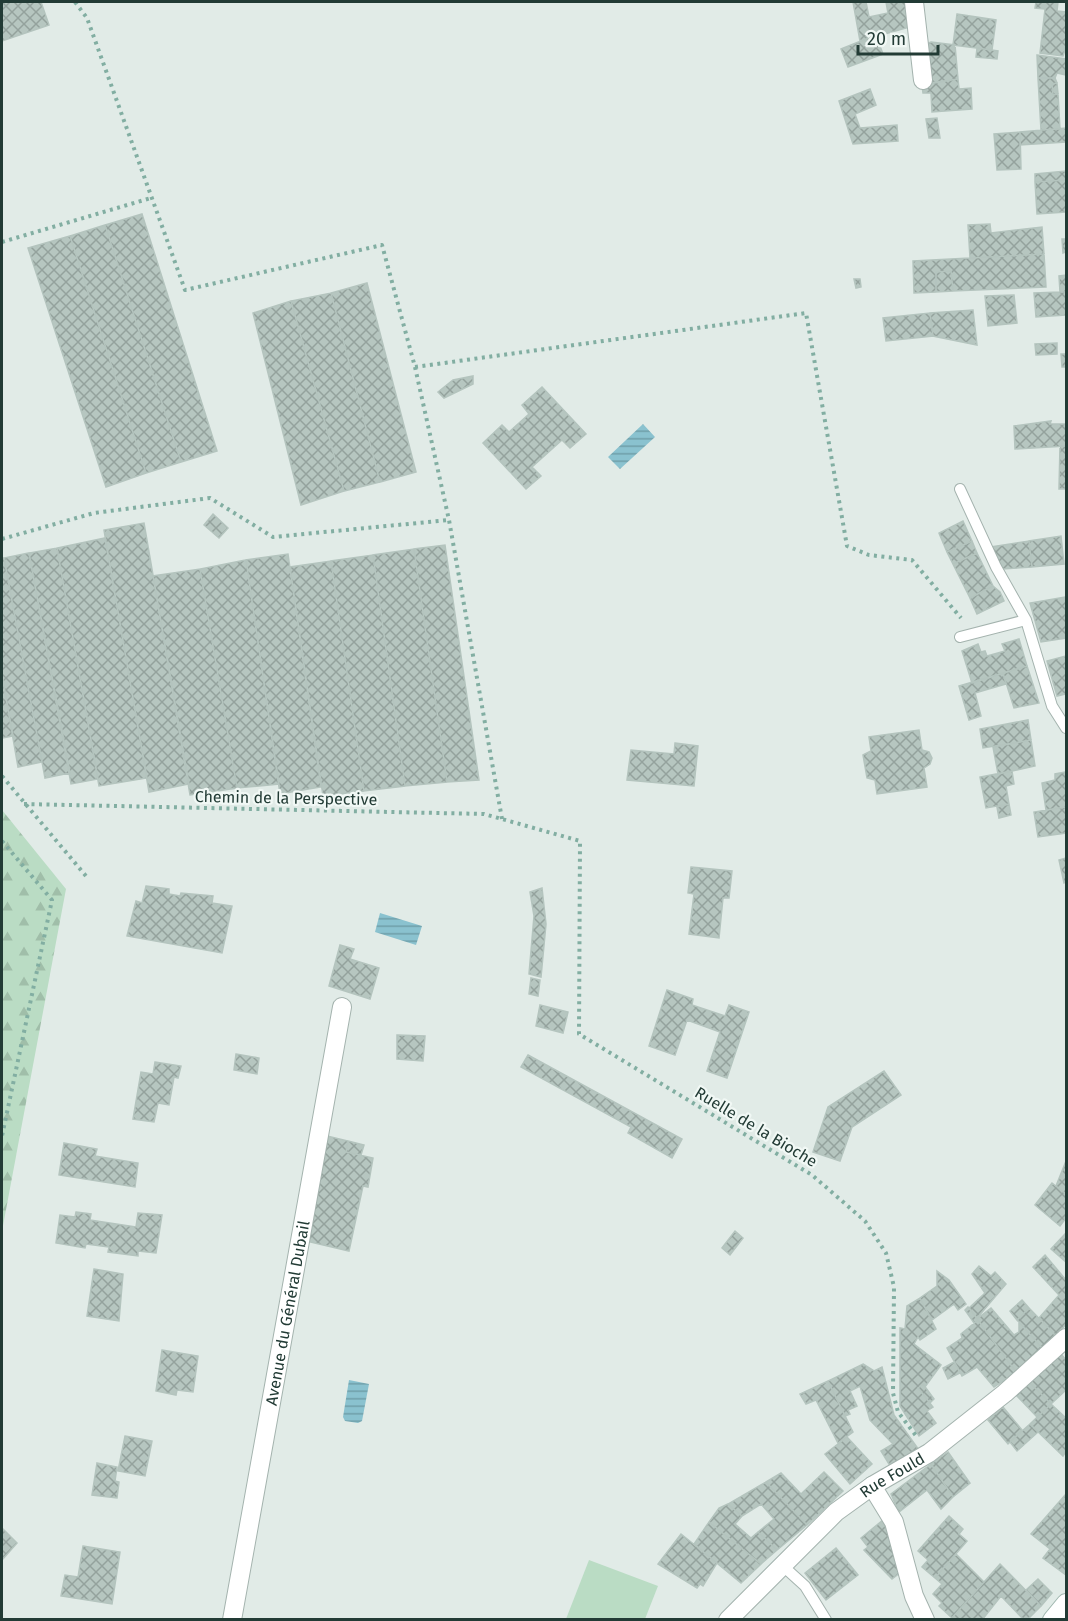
<svg xmlns="http://www.w3.org/2000/svg" width="1068" height="1621" font-family="'Fira Sans',sans-serif">
  <style>
    .green { fill: #badcc4 }
    .forest { fill: url(#forest-firs) }
    .water { fill: url(#water-rules) }
    .building { fill: url(#building-cross-hatch); stroke: #b4c4be; stroke-width: 1.5 }
    .lines { fill: none; stroke-linecap: round; stroke-linejoin: round }
    .lane-casing { stroke: #a4b3ae; stroke-width: 12 }
    .street-casing { stroke: #a4b3ae; stroke-width: 20 }
    .secondary-casing { stroke: #a0b7af; stroke-width: 20 }
    .path { stroke: #82aea2; stroke-width: 4; stroke-dasharray: 3 4.5; stroke-linecap: butt }
    .lane { stroke: #fff; stroke-width: 10 }
    .street { stroke: #fff; stroke-width: 18 }
    .secondary { stroke: #fff; stroke-width: 18 }
    .labels { text-anchor: middle; dominant-baseline: central; stroke-width: 4.5; stroke-linejoin: round; paint-order: stroke }
    .street-label { font-size: 16px; fill: #223b35; stroke: #f1f8f5 }
  </style>
  <defs>
    <pattern id="forest-firs" width="22" height="20" patternUnits="userSpaceOnUse" patternTransform="scale(1.5)"><rect width="22" height="20" fill="#badcc4"/><path d="M5 1l3.5 6h-7zM16 11l3.5 6h-7z" fill="#a0bea9"/></pattern>
    <pattern id="water-rules" width="6" height="5" patternUnits="userSpaceOnUse" patternTransform="scale(1.5)"><rect width="6" height="5" fill="#8ac2cf"/><path d="M0 2.5h6" fill="none" stroke="#709fa9"/></pattern>
    <pattern id="building-cross-hatch" width="8" height="8" patternUnits="userSpaceOnUse" patternTransform="scale(1.5)"><rect width="8" height="8" fill="#b6c6c0"/><path d="M0 0l8 8M0 8l8-8" fill="none" stroke="#94a29d"/></pattern>
  </defs>
  <rect width="100%" height="100%" fill="#e1ebe7"/>
  <path class="green" d="M589,1560L658,1586L645,1619H566Z"/>
  <path class="forest" d="M2,810L66,889L2,1231Z"/>
  <path class="water" d="M643,424L655,437L620,469L608,457Z
    M380,913L422,926L416,945L375,932Z
    M349,1380L369,1384L362,1421L358,1423L345,1421L343,1417Z"/>
  <path class="building" d="M2,2H41L49,25L2,41Z
    M853,2H866L869,17L888,13L886,2H907L913,26L860,41Z
    M1036,2H1058L1057,11L1066,12V47L1063,56L1040,53L1045,9L1035,8Z
    M957,14L996,20L992,50L953,45Z
    M876,35L883,54L848,67L841,49Z
    M931,42L955,45L958,79L930,83L926,44Z
    M977,48L998,51L997,59L976,57Z
    M1037,55L1066,59V75L1057,73L1055,78H1038Z
    M1038,78H1055L1057,83L1052,84L1053,95L1058,94L1060,129L1041,130Z
    M958,79L959,89L971,88L972,109L932,112L931,93H923L922,85Z
    M1057,83L1058,94L1053,95L1052,84Z
    M870,89L876,105L855,114L860,128L897,125L898,141L853,144L839,101Z
    M937,118L940,138H929L926,119Z
    M1066,128V142L1020,145V132Z
    M1020,132L1021,169L997,170L994,134Z
    M1066,171V180L1035,182V174Z
    M1066,180V212L1037,214L1035,182Z
    M142,214L217,451L181,462L105,225Z
    M990,224L991,233L1042,227L1044,254L970,258L968,225Z
    M105,225L181,462L146,473L70,236Z
    M70,236L146,473L106,487L28,248Z
    M1062,239H1066V252L1063,253Z
    M1044,254L1046,287L953,291L951,271L936,272V292L914,293L913,261Z
    M951,271L953,291L936,292V272Z
    M1066,275V292H1060L1059,276Z
    M854,279H860L861,287L856,288Z
    M367,283L416,472L380,482L331,293Z
    M1060,292H1066V315L1036,317L1034,293Z
    M331,293L380,482L344,491L291,301Z
    M1014,295L1017,323L988,326L985,296Z
    M291,301L344,491L301,505L253,313Z
    M973,310L977,345L933,336L930,313Z
    M930,313L933,336L886,341L883,318Z
    M1057,343V354L1036,355L1035,344Z
    M1061,354H1066V367H1062Z
    M473,376V384L444,398L438,392L453,380Z
    M542,387L586,434L570,448L562,440L532,467L541,476L526,489L483,443L502,425L509,432L529,414L522,405Z
    M1051,421L1050,424H1066V446L1015,449L1014,426Z
    M1060,446H1066V489H1059Z
    M213,514L228,528L219,538L204,525Z
    M963,521L972,541L947,552L939,533Z
    M144,523L189,784L149,792L104,530Z
    M1061,536L1064,564L1032,567L1029,541Z
    M105,538L147,778L99,786L57,548Z
    M972,541L977,553L953,564L947,552Z
    M1029,541L1032,567L1001,569L990,547Z
    M445,545L479,780L447,782L414,549Z
    M57,548L98,779L71,784L29,553Z
    M414,549L447,782L405,786L373,555Z
    M29,553L70,773L45,778L4,558Z
    M977,553L993,586L970,598L953,564Z
    M288,554L321,787L280,794L246,560Z
    M373,555L405,786L364,791L331,561Z
    M2,558H4L42,762L18,767L2,675Z
    M246,560L279,784L237,788L200,569Z
    M331,561L364,791L323,796L290,567Z
    M200,569L237,788L190,795L153,576Z
    M993,586L1000,592L1004,601L977,614L970,598Z
    M1066,597V638L1041,642L1030,603Z
    M1019,639L1027,666L972,683L962,651L978,644L981,652L985,651L987,656L1005,651L1002,644Z
    M1066,656V694L1057,696L1047,661Z
    M1027,666L1039,703L1014,708L1003,673Z
    M1003,673L1006,684L975,693L981,716L969,720L959,686Z
    M2,675L13,736L2,738Z
    M1028,720L1031,740L983,748L980,729Z
    M919,730L922,750L929,752L932,758L930,764L924,768L927,787L877,794L875,780L867,778L863,755L871,751L869,737Z
    M1031,740L1035,766L998,774L993,747Z
    M675,743L698,746L694,786L627,780L631,750L674,754Z
    M1012,771L1014,784L1006,786L1009,804L986,808L980,777Z
    M1066,772V807L1046,810L1042,783L1055,780V774Z
    M1009,804L1011,815L999,818L997,807Z
    M1066,807V833L1038,837L1034,812Z
    M1066,858V882L1064,883L1059,860Z
    M691,867L732,871L729,898H723L719,938L689,934L694,894L688,893Z
    M146,886L169,889V894L180,896L181,893L213,896L212,903L232,906L222,953L127,936L136,901L142,903Z
    M542,888L546,924L541,977L529,974L534,916L530,892Z
    M340,945L354,949L350,959L379,968L370,999L329,986Z
    M531,978L540,980L538,996L529,994Z
    M667,990L693,999L692,1005L725,1016L729,1005L749,1012L727,1078L707,1071L720,1032L687,1020L675,1055L649,1046Z
    M540,1005L568,1012L563,1033L536,1026Z
    M397,1035L425,1036L423,1061L397,1059Z
    M236,1054L259,1058L257,1074L234,1070Z
    M528,1055L682,1139L672,1158L628,1133L631,1127L521,1067Z
    M155,1062L181,1066L178,1078L174,1077L169,1105L158,1103L154,1122L133,1119L141,1072L153,1074Z
    M884,1071L901,1095L852,1127L840,1161L813,1152L828,1107Z
    M327,1136L348,1141L346,1152L373,1158L368,1187L363,1186L349,1251L306,1241Z
    M348,1141L364,1145L361,1155L346,1152Z
    M64,1143L97,1149L95,1156L138,1163L135,1187L59,1175Z
    M1066,1161V1194L1056,1186Z
    M1052,1183L1066,1194V1218L1060,1226L1035,1205Z
    M76,1212L91,1214L90,1220L136,1227L138,1213L162,1215L156,1253L138,1251V1256L108,1252L109,1247L86,1244L85,1248L56,1243L60,1215L75,1217Z
    M735,1231L743,1238L730,1255L722,1248Z
    M1066,1233V1262L1051,1249Z
    M1045,1255L1066,1280V1324L1056,1336L1039,1318L1059,1295L1033,1267Z
    M979,1266L991,1276L995,1272L1006,1284L977,1318L969,1308L985,1293L972,1274Z
    M94,1269L123,1274L119,1321L87,1316Z
    M937,1271L949,1280L966,1304L958,1310L954,1304L932,1320L920,1298L937,1286Z
    M920,1298L936,1329L920,1340L918,1337L914,1344L941,1365L925,1387L923,1384L918,1388L933,1407L927,1411L936,1423L919,1436L900,1406V1328L905,1329L907,1306Z
    M1022,1300L1029,1308L1017,1320L1010,1311Z
    M968,1307L978,1320L974,1323L965,1310Z
    M991,1308L1014,1335L1019,1332V1322L1042,1348L1016,1372L977,1319Z
    M1029,1308L1056,1336L1042,1348L1017,1320Z
    M978,1320L1016,1372L994,1387L977,1367L962,1376L947,1348L962,1338L961,1334Z
    M162,1350L198,1356L193,1392L177,1390L176,1395L156,1391Z
    M1061,1354L1066,1360V1390L1051,1404L1030,1383Z
    M954,1362L960,1373L948,1379L943,1368Z
    M863,1364L874,1371L882,1367L894,1415L919,1450L892,1469L881,1451L893,1444L870,1420L860,1386L850,1391L857,1406L848,1410L850,1414L845,1416L828,1381Z
    M828,1381L853,1432L838,1443L816,1400L806,1404L800,1394Z
    M1030,1383L1051,1404L1037,1417L1016,1395Z
    M923,1384L934,1399L930,1403L918,1388Z
    M1051,1404L1066,1418V1451L1063,1456L1030,1424Z
    M1003,1407L1022,1430L1008,1444L988,1420Z
    M1030,1424L1038,1432L1017,1451L1010,1442Z
    M125,1436L152,1441L145,1476L118,1471Z
    M847,1437L872,1464L850,1484L825,1454Z
    M948,1452L970,1483L953,1497L931,1464Z
    M97,1463L117,1467L115,1481L119,1482L117,1498L92,1495Z
    M931,1464L953,1497L941,1509L927,1490L899,1512L891,1494Z
    M824,1472L843,1491L807,1525L766,1482L781,1473L801,1494Z
    M766,1482L807,1525L777,1550L758,1532L774,1519L761,1504L742,1516L728,1504Z
    M1066,1494V1575L1043,1558L1050,1549L1031,1534Z
    M728,1504L742,1516L735,1524L751,1538L758,1532L777,1550L761,1564L709,1522L719,1508Z
    M949,1516L963,1529L959,1534L967,1541L935,1578L922,1567L928,1560L918,1551Z
    M883,1520L901,1572L892,1579L864,1550L868,1547L861,1538Z
    M709,1522L761,1564L741,1583L694,1544Z
    M2,1528L17,1543L2,1560Z
    M681,1534L717,1563L703,1586L700,1584L697,1588L658,1564Z
    M83,1546L120,1552L112,1604L61,1596L65,1575L78,1577Z
    M836,1548L858,1575L826,1600L805,1573Z
    M956,1554L984,1582L952,1618L939,1606L942,1603L933,1594L942,1584L935,1578Z
    M1000,1564L1041,1606L1027,1620H1024L1001,1596L982,1620H950Z
    M1038,1579L1052,1593L1041,1606L1026,1590Z"/>
  <g class="lines">
    <defs>
      <path id="lane" d="M960,489L996,567L1026,620L1052,706L1066,728
        M960,637L1026,620
        M783,1566L805,1586L826,1620"/>
      <g id="street">
        <path d="M914,2L923,80"/>
        <path d="M872,1486L894,1522L914,1596L925,1620"/>
        <path id="s1" d="M232,1620L342,1007"/>
        <path id="s2" d="M728,1620L836,1512L872,1486L929,1453L1005,1393L1066,1338"/>
      </g>
      <path id="secondary" d="M1052,1620L1066,1603"/>
    </defs>
    <use href="#lane" class="lane-casing"/>
    <use href="#street" class="street-casing"/>
    <use href="#secondary" class="secondary-casing"/>
    <path class="path" d="M75,2L87,18L185,290L382,245L415,367L449,520L502,819
      M2,242L151,198
      M415,367L806,313L847,546L869,555L912,560L961,618
      M2,539L94,513L210,498L273,537L449,520
      M2,776L86,876
      M24,804L484,814L580,841L579,1034L812,1175L865,1221L886,1253L894,1287L893,1393L898,1412L917,1437
      M2,841L52,900L2,1136"/>
    <use href="#lane" class="lane"/>
    <use href="#street" class="street"/>
    <use href="#secondary" class="secondary"/>
  </g>
  <g class="labels">
    <g class="street-label">
      <text transform="translate(286 798) rotate(1)">Chemin de la Perspective</text>
      <text transform="translate(756 1127) rotate(31)">Ruelle de la Bioche</text>
      <text stroke="none"><textPath href="#s1" startOffset="312">Avenue du Général Dubail</textPath></text>
      <text stroke="none"><textPath href="#s2" startOffset="220">Rue Fould</textPath></text>
    </g>
  </g>
  <rect width="1068" height="1621" fill="none" stroke="#223b35" stroke-width="6"/>
  <path d="M858 45v9h80v-9" fill="none" stroke="#223b35" stroke-width="3"/>
  <text x="867" y="45" font-size="18" fill="#223b35" stroke="#f1f8f5" stroke-width="4.5" paint-order="stroke">20 m</text>
</svg>
